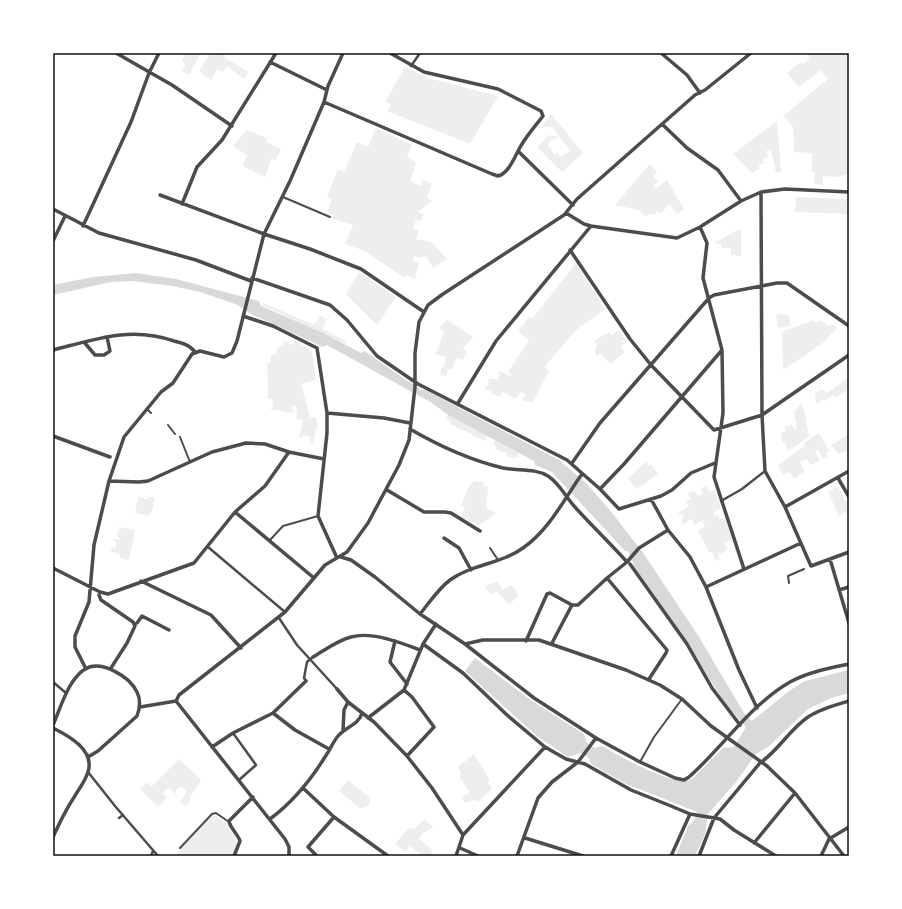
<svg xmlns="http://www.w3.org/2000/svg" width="902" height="909" font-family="Figtree,sans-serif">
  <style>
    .green { fill: #eee }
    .water { fill: #d9d9d9 }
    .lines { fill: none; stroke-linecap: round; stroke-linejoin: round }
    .service { stroke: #4c4c4c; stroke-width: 2 }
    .pedestrian { stroke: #4c4c4c; stroke-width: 2.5 }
    .minor { stroke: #4c4c4c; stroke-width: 3.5 }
    .neatline { fill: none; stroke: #111; stroke-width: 1.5 }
  </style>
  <rect width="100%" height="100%" fill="#fff"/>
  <path class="green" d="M186,53H201L189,75L182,71L186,65L182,60Z
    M210,53H226L224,57L248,72L244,79L227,66L222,72L217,69L211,80L199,72Z
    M806,53H849V174L836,177L823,176V185L814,184L815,172H812V153L794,152L793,127L783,116L828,79L821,70L799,87L787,73L801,62L803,64L810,59Z
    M405,67L428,78L498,96L470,144L387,111L391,104L385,102Z
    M551,114L583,153L562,172L537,147L549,135L558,137L554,140L553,139L549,141L548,146L555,155L558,153L561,157L570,151L552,127H542Z
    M777,121L781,172L776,173L771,150L766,151L768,157L763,159L764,163L758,165L760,168L752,173L733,154Z
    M376,128L412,145L407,156L416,163L410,181L420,186L423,180L432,183L427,197L432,201L418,212L424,214L421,221L416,220L413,229L419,230L416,239L431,242L447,259L433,268L426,256L421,258L414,256L413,261L419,263L415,279L406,275L404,278L365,251L345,244L353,225L333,219L334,215L327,211L332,200L327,197L338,169L344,172L357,142L368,147Z
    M247,130L267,138L266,142L281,149L276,160L271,159L265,177L243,166L247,155L233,146Z
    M650,164L657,172L653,175L658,182L653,186L656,189L667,180L684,209L677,214L669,204L661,214L657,211L654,215L652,213L645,216L639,210L615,205Z
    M796,197L849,199V214L795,212Z
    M738,230H741V256L731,255V248H721V244L714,243Z
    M576,263L605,309L576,330L546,365L545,368L549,371L533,402L522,400L526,394L521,392L515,399L503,392L500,397L490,393L491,391L485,390L489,382L488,381L489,378L497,380L500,375L498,374L500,371L510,376L511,374L508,372L529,340L518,331L529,317L532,319Z
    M359,272L396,297L377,325L346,294Z
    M263,303L314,325L321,316L327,319L322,329L346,341L345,344C317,332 291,317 263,306Z
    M779,314L789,315L790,326L778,328L776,316Z
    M447,320L473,337L463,349L467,352L463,360L457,358L451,370L448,369L446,376L440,375L442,367H444L446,357L436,354L444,331L439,328Z
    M813,320L817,323L820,320L830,327L832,324L837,328L824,342L783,370L782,332Z
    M619,330L625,339L622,341L624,344L621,347L625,352L610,364L601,353L597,356L595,354L597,345L594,341L609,332L611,335Z
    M294,340L312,351L316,380L301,384L310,417L316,418L318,428H316L313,443H310V437L303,435L302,438L299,437L303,420L296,419L297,412L295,405L292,406L293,413L269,409L272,408L273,400L268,398L267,363H270L272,354L276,355L277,348H279L280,345H283L284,341L293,345Z
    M849,377V389L836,398L834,395L824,401L823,399L816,404L815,393L822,389L827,393Z
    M801,404L804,409L809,437L788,451L785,442L782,443L781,433L786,431L785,427L792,425L794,429L797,428L794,413Z
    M448,415L487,436L485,441L450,424L451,422L446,418Z
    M819,433L829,451L826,453L828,457L823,459L818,449L815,452L820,460L811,465L807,459L800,462L805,472L794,479L790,472L783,475L778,465L805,446L804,443Z
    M849,434V450L843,453H838L831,445Z
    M495,440L519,452L518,458L514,457L513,459L506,456L507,453L495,449L496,446L493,444Z
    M646,462L649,466L651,464L658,474L636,489L628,479Z
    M474,481L484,482L483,486L488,487L486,508L496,513L479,526L461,517L465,507L461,506L468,488Z
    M706,486L709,492L715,490L721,508L714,512L715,516L718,515L720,519L725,518L732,539L724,543L728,549L718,555L720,559L716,561L712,552H709L698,531L705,526L702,520L695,525L691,519L683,525L681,521L684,516L678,513L689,506L686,502L691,499L688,495L690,492H695L698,496L703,494L701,488Z
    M836,487L839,488L849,507V511L839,516L828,492Z
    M138,497H143V499H148V497H155L152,511L148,516L135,513Z
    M119,527L135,530L129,560L120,558V554L111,552L112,547L116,548V541H113V539L119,540L120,539L117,536Z
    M498,581L502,590L512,585L519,595L509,605L497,592L490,594L485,586Z
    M474,754L490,780L488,782L492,789L478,802L475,800L465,803L462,797L470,792L460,778L461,772L458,767Z
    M179,759L201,780L190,797L191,799L186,807L180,801L186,793V790L182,787H179L176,790V794L169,788L165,790L163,794L167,797L158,807L140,789L147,782L151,787Z
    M348,780L369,797L370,803L367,807L360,808L339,791Z
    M213,815C224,818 240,835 237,847C236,850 233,854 232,856H174Z
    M425,819L433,827L422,834L419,839L433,851L430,856H423L410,846L406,852L395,844L409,828L414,829Z"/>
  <path class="water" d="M136,273L176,279L259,301L261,306L321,332L361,353L364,351L421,390H425L559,460L586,483L609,509L644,554L699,637L744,713L752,721L789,691L805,681L849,670V693L831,698L808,709L768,747L756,754L736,782L708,814L705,834L695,856H676L688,826L695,819L697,812L624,783L591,764L589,758L581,753L568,757L537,736L465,671L475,658L532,701L584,734L587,743L595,748L602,746C619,756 675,788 692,779L723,748L734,747L746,727L727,706L701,666L689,645L636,570L628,551H625L552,472L535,465L534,461L448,415L432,403L327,345L323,347L251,314L238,305L200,292L173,286L133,281L111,282L53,295V285L93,277Z"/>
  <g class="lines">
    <path class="service" d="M283,197L330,217
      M147,409L151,413
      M168,425L175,434
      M180,437L190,462
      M270,540L283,526L318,516
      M490,548L498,560
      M789,583L788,576L804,569
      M640,762L654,737L682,699
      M180,848L212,814L216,813L229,822"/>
    <path class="pedestrian" d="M411,66L420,53
      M721,501L742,489L765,471
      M208,547L285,612
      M279,618L297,645L337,689
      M306,681L304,678L307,662L313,657
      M53,682L66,693
      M233,733L256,765L239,780
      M88,772L115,806L158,856
      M119,818L123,815
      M151,856L153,851"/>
    <path class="minor" d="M116,53L172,85L232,126
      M661,53L687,75L700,93
      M270,62L327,90
      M324,102L492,174L498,176C510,173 516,153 522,144C528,134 536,125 543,116L541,111L498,89L424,72L390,53
      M662,124L687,148L718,170L741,201
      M519,152L573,205
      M761,192L762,415L765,471L785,507L811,566L849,552
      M160,195L264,234L310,249L361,269L424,312
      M182,204L197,167L222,140L276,53
      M53,209L99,233L196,260L251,281
      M566,213L584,224L591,226L677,238L700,227L741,201L761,192L785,189L849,192
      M83,226L131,122L149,73L159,53
      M700,227L707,243L703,278L722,350L723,413L714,477L744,569
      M53,241L65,216
      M570,250L630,339L651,365L714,430L762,415L849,355
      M252,278L330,305L347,320L377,356L418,384L567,460L600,489L619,509L661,496L672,490L691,473L715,463
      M243,316L273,326L317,348L327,413V433L318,516L337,558
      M84,342L95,355H104L110,351L107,337
      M53,350C96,339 131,326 174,341C182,343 190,345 195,352
      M458,403L496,341L591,226
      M327,413L384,418L410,423
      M410,429C439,446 470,460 503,468C518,471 535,468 548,476C560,484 565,496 574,506C591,525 610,543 627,562
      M53,436L110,457
      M572,463L600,423L709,298L714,295L777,283H787L849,326
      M838,478L849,497
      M109,481L139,482L148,481L212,452L246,443L265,444L289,452L324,459
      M600,489L624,464L722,350
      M387,490L424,512H445L451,513L480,531
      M651,499L668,530L690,557L706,587L739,670L757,708
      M785,507L849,471
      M235,512L314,578
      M444,538L459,548L471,570
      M341,557L351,560L375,577L420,614L465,644L534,698L596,738L640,762L675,778L684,780L689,777C723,747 750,705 790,682C808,672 830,668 849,664
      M830,559L849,623
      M630,564L687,644L712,688L740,725
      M53,568L100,592L108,594L194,563L235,512L265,486L289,452
      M607,578L667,650L666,653L649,679
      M141,581L211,615L241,648
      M706,587L801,543
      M839,590L849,587
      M99,595L101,600L133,622L135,626L127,643L111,668
      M572,605H578L607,578L627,562L639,548L668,530
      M420,614C429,603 438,589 450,580C472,564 501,564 523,548C550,529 564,499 582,474
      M137,623L142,616L169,630
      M395,641L390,662L407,684
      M526,641L547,594L550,593L572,605L552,643
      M423,644L463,673L507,715L545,747L566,759L585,764L631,790L671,806L690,814L720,819L734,830L776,856
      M465,644L483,640H539L626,670L660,685L682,699L711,726L767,766L795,793L844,856
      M313,657C325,650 338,640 351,637C371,631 402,643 420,650
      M86,669L75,647V636L89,602L94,545L109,481L124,437L161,392L173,383L192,354L200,351L224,357L232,353L237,341L264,234L290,181L324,102L328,86L343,53
      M337,689L348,702L374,722L407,756L432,788L463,835
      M404,690L412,697L434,727L407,756
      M176,701L179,695L285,612L325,565L347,552L368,523L399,465L409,440L415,387V353L419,322L428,305L443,294L564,215L577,199L695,95L705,90L751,53
      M176,701L285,839L289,847V856
      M140,707L176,701
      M273,713L295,730L329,749
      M368,718L404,690L423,644L436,624
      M53,725C61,707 68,680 85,669C101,659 130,677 137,692C141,700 140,708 137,716L98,751L88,757
      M53,728C69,736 95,750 88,772C85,782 78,790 73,799C65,811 59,824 53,837
      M343,731L344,710L348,702
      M212,747L233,733L273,713L306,681
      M303,788L334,817L388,856
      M270,819C293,802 310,781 325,757C330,750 333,742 338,736C345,727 359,725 362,713
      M525,838L583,856
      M754,843L795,793
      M460,848L478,856
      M234,856L240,841C238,834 230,828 229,821L253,797
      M317,856L308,847L334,817
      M456,856L463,835L545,747
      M517,856L538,798L552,782L578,762L596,738
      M671,856L690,814
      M699,856L714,818L760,763C779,750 789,730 808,717C820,709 835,705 849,701
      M821,856L829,839L849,827"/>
  </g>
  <rect width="902" height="909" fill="none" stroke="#ffffff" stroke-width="108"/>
  <rect x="54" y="54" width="794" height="801" class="neatline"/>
</svg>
